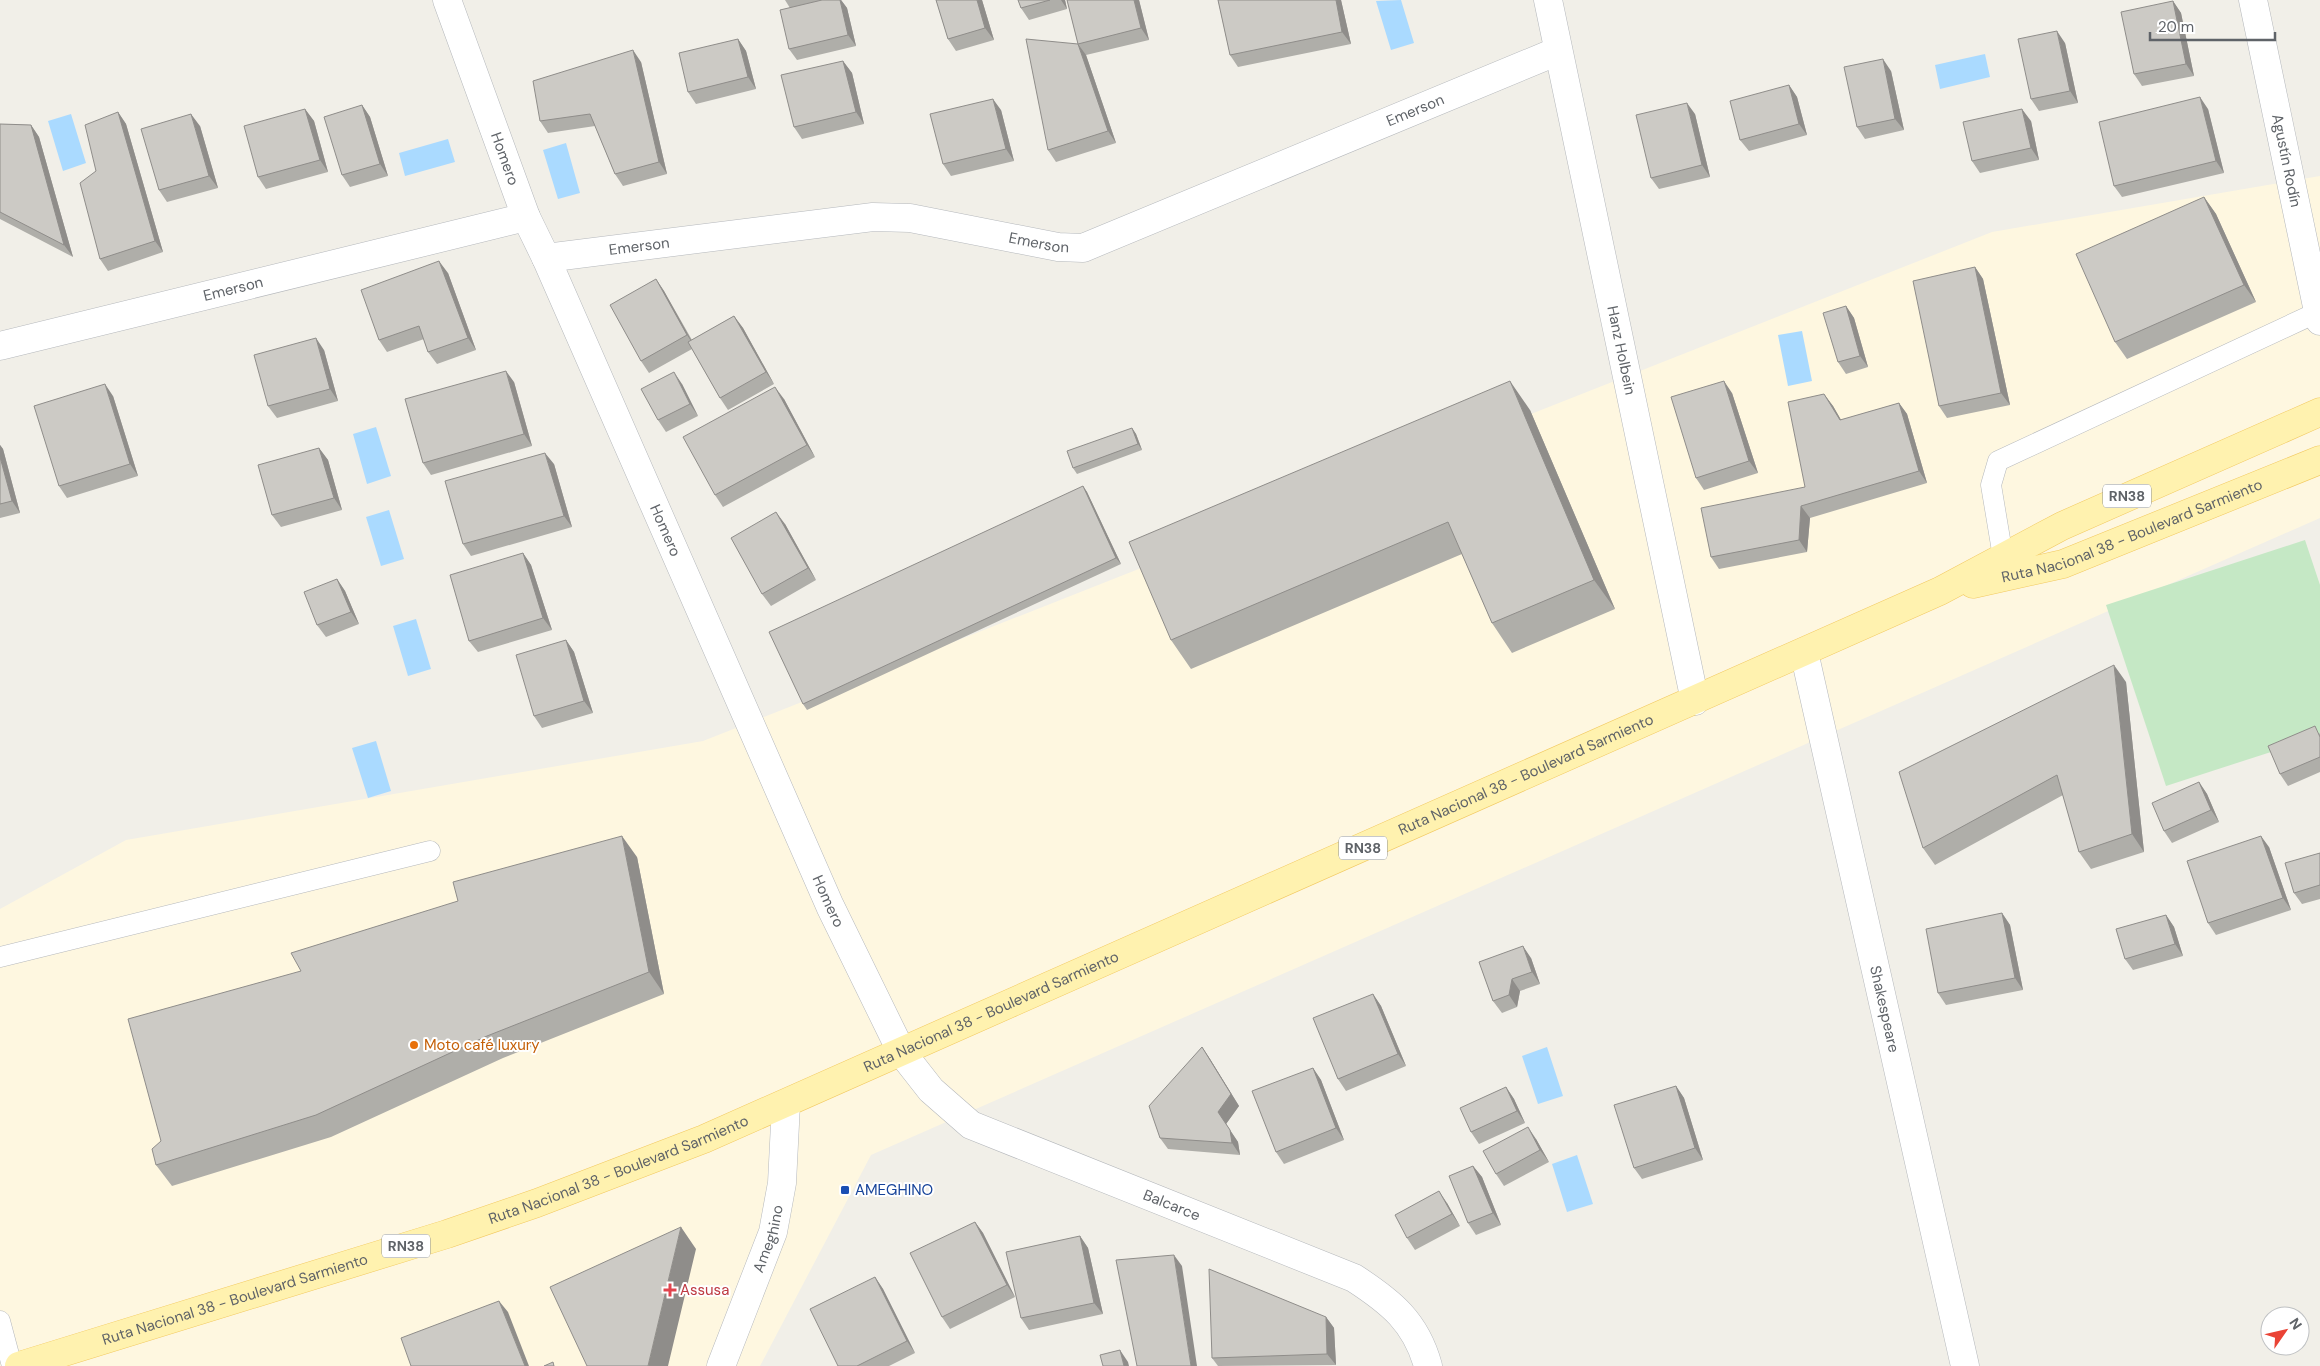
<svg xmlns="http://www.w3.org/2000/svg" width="2320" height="1366" font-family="'DM Sans',sans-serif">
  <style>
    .commercial { fill: #fef7e0 }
    .green { fill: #c5e8c5 }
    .water { fill: #aadaff }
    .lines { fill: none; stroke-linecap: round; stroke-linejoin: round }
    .service-casing { stroke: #b5b8bc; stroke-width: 21 }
    .minor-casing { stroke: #b5b8bc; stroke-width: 29 }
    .primary-casing { stroke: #f2c960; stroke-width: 29 }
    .service { stroke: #fff; stroke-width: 20 }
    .minor { stroke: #fff; stroke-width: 28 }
    .primary { stroke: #fff2af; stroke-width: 28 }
    .wall { fill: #afaea9 }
    .shaded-wall { fill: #8f8d8a }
    .building { fill: #cccac5; stroke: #8f8d8a }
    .food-dot { fill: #e8710a; stroke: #fff; stroke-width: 2 }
    .transit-dot { fill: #1a4fb4; stroke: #fff; stroke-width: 2 }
    .health-dot { fill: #e0444e; stroke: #fff; stroke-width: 2 }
    .labels { text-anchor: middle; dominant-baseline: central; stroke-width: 4; stroke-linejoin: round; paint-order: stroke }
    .shield { fill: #fff; stroke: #8f9295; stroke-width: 1 }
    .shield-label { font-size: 14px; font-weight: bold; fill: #5f6368 }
    .street-label { font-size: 15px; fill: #5f6368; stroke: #fff }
    .food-label { font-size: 15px; fill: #c56008; stroke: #fff; text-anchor: start }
    .transit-label { font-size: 15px; fill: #164399; stroke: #fff; text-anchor: start }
    .health-label { font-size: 15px; fill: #be3a42; stroke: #fff; text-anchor: start }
  </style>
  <rect width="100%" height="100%" fill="#f1efe8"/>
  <path class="commercial" d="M2320,176V518L871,1155L760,1366H0V909L126,840L703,741L1992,232Z"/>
  <path class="green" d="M2305,540L2320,585V736L2166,786L2106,605Z"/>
  <path class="water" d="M1401,0L1414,43L1391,50L1376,1Z
    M1985,54L1990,77L1940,89L1935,65Z
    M71,114L86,163L63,171L48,121Z
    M448,139L455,162L405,176L399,153Z
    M566,143L580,193L558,199L543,150Z
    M1802,331L1812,381L1788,386L1778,335Z
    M376,427L391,476L367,484L353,434Z
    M389,510L404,559L381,566L366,517Z
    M416,619L431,669L408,676L393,626Z
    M376,741L391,791L368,798L352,748Z
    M1547,1047L1563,1096L1538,1104L1522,1056Z
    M1577,1155L1593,1204L1567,1212L1552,1164Z"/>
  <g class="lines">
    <defs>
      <path id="service" d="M2003,557L1991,485L1998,461L2318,312
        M0,957L430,851
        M0,1321L12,1366"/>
      <g id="minor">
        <path id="s1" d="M447,0L526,217L546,258L830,906L902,1053L931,1090L971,1125L1354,1278C1391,1302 1416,1322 1428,1366"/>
        <path id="s2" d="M1548,0L1695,701"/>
        <path id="s3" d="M2253,0L2320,321"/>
        <path id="s4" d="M546,258L873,217L910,218L1058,247L1083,248L1558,51"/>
        <path id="s5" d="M0,346L526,217"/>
        <path id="s6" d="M1804,652L1965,1366"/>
        <path id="s7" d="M721,1366L773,1232L782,1183L786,1104"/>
      </g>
      <g id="primary">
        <path id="s8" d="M1973,584L2063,564L2320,460"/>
        <path id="s9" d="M19,1366L447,1234L537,1203L704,1139L1940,591L2062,526L2320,412"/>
      </g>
    </defs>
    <use href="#service" class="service-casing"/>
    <use href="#minor" class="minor-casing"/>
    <use href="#primary" class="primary-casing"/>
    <use href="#service" class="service"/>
    <use href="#minor" class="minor"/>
    <use href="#primary" class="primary"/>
  </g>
  <path class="wall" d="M785,0H841L847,8L856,46L797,60L789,49L790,8Z
    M936,0H982L994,40L956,51L948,39Z
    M1018,0H1065L1067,9L1029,20L1021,8Z
    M1067,0H1139L1149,40L1086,55L1116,143L1056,162L1048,150L1078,44Z
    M1218,0H1341L1351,44L1238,67L1230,55Z
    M2173,1L2181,13L2194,76L2142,86L2134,74Z
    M738,39L746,51L756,89L696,104L688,92Z
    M2065,43L2078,103L2039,111L2031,99Z
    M843,61L852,73L864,124L802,139L794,127Z
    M641,62L667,174L623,186L615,174L595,126L548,133L540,121Z
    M1891,71L1904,130L1865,139L1857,127Z
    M1789,85L1797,97L1807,135L1749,151L1740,140Z
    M362,105L370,117L388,176L350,187L342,175Z
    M305,109L314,121L328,172L266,189L258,177Z
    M2208,109L2224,173L2122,197L2114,186Z
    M1001,110L1014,161L951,176L943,164Z
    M118,112L126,124L163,252L108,271L100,259L96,171Z
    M1695,114L1710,177L1659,189L1651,178Z
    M2031,121L2039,160L1980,173L1972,161Z
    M0,124L31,125L39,137L73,257L0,219Z
    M200,126L218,188L167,202L159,190Z
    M2204,197L2216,214L2256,302L2127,359L2115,342Z
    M1975,267L1983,279L2010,405L1947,418L1939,406Z
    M448,273L476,350L437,364L428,352L424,339L387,352L379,340Z
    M656,279L664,291L692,340L734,316L743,328L774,384L728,410L720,398L692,349L649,373L641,361Z
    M1846,306L1854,318L1868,367L1846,374L1838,362Z
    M324,350L338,401L277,418L268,406Z
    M514,382L532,446L431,475L423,463Z
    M682,384L698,416L666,432L658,420Z
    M1732,393L1758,473L1704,490L1696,478Z
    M1824,394L1833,406L1841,420L1899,403L1907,414L1927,483L1810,518L1807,552L1719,569L1711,557L1805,487Z
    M113,396L138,476L67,498L59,486Z
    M784,399L815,457L723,507L715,495Z
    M1530,410L1615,609L1512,653L1492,623L1462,554L1191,669L1171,640Z
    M1132,428L1136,434L1142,450L1077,474L1073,468Z
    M0,445L3,449L20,513L0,518Z
    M319,448L328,460L342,510L281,527L272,515Z
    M554,464L572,527L471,556L463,544Z
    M1083,486L1087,492L1121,564L807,710L803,704Z
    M785,524L816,580L771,606L762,594Z
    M523,553L531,565L552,630L478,652L469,641Z
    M337,579L345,591L359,624L326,637L317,625Z
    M566,640L574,652L593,713L542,728L534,716Z
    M2126,682L2144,852L2091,869L2079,852L2063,795L1935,865L1923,848Z
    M2320,733V772L2288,786L2280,774Z
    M2199,782L2207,794L2219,822L2172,843L2164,831Z
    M2269,847L2291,910L2216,935L2208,923Z
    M2320,853V899L2302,904L2294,893Z
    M637,857L664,994L503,1058L331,1137L172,1186L156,1165L161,1141L301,971Z
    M2002,913L2010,925L2023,990L1946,1005L1938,993Z
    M2166,915L2174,927L2183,956L2133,970L2125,959Z
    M1531,958L1540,984L1520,991L1517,1007L1502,1013L1493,1001L1479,962Z
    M1373,994L1381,1006L1406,1066L1346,1091L1338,1079Z
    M1202,1047L1210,1059L1239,1106L1226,1124L1238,1142L1240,1155L1168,1149L1160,1138Z
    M1313,1068L1321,1080L1344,1140L1284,1164L1276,1152Z
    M1676,1086L1684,1098L1703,1160L1642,1179L1634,1168Z
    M1506,1087L1514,1099L1525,1123L1479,1144L1471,1132Z
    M1536,1139L1549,1162L1504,1186L1496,1174Z
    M1473,1166L1482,1177L1501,1225L1476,1235L1468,1223Z
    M1447,1203L1460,1226L1415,1250L1407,1238Z
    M975,1222L983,1233L1015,1297L950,1329L942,1317Z
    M1080,1236L1088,1248L1103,1314L1029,1330L1021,1318Z
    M875,1277L883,1289L915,1353L889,1366H838Z
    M1326,1317L1334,1328L1336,1365L1218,1366L1212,1358Z"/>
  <path class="shaded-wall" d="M840,0H841L847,8L856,46L848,35Z
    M977,0H982L994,40L985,28Z
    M1061,0H1065L1067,9Z
    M1134,0H1139L1149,40L1141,28Z
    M1336,0H1341L1351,44L1342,32Z
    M2173,1L2181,13L2194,76L2186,64Z
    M2057,31L2065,43L2078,103L2070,91Z
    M738,39L746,51L756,89L748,77Z
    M1078,44L1086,55L1116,143L1108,131Z
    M633,50L641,62L667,174L659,162Z
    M1883,59L1891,71L1904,130L1895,119Z
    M843,61L852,73L864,124L856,112Z
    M1789,85L1797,97L1807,135L1799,124Z
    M2200,97L2208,109L2224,173L2216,161Z
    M993,99L1001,110L1014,161L1006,149Z
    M1687,103L1695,114L1710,177L1702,165Z
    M362,105L370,117L388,176L380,164Z
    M305,109L314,121L328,172L320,160Z
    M2022,109L2031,121L2039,160L2031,148Z
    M118,112L126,124L163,252L155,241Z
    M191,114L200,126L218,188L209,176Z
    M31,125L39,137L73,257L64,245Z
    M2204,197L2216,214L2256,302L2244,285Z
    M439,261L448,273L476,350L468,338Z
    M1975,267L1983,279L2010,405L2001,393Z
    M656,279L664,291L695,347L687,335Z
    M1846,306L1854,318L1868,367L1860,356Z
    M734,316L743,328L774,384L766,372Z
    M316,338L324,350L338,401L330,389Z
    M506,371L514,382L532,446L524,434Z
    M674,372L682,384L698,416L690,404Z
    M1510,381L1530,410L1615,609L1594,580Z
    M1724,381L1732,393L1758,473L1749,461Z
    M105,384L113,396L138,476L130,464Z
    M775,387L784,399L815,457L807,445Z
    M1824,394L1833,406L1848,432L1840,420Z
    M1899,403L1907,414L1927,483L1919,471Z
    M1132,428L1136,434L1142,450L1138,444Z
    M0,445L3,449L20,513L12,501L0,457Z
    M319,448L328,460L342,510L334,498Z
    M545,453L554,464L572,527L564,516Z
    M1083,486L1087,492L1121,564L1116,558Z
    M1801,506L1810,518L1807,552L1799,540Z
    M776,512L785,524L816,580L808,568Z
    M523,553L531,565L552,630L543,618Z
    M337,579L345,591L359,624L351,612Z
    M566,640L574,652L593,713L584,701Z
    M2114,665L2126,682L2144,852L2132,834Z
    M2199,782L2207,794L2219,822L2211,810Z
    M622,836L637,857L664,994L649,972Z
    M2261,836L2269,847L2291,910L2283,898Z
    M2002,913L2010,925L2023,990L2015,978Z
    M2166,915L2174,927L2183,956L2175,944Z
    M1523,946L1531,958L1540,984L1532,972Z
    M1512,979L1520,991L1517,1007L1509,995Z
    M1373,994L1381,1006L1406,1066L1398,1054Z
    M1202,1047L1210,1059L1239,1106L1226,1124L1238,1142L1240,1155L1232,1143L1218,1112Z
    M1313,1068L1321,1080L1344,1140L1336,1128Z
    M1676,1086L1684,1098L1703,1160L1695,1148Z
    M1506,1087L1514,1099L1525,1123L1517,1111Z
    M1528,1127L1536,1139L1549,1162L1540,1150Z
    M1473,1166L1482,1177L1501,1225L1493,1213Z
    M1439,1191L1447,1203L1460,1226L1452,1214Z
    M975,1222L983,1233L1015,1297L1007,1285Z
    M681,1227L696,1249L668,1366H648Z
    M1080,1236L1088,1248L1103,1314L1094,1303Z
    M1174,1255L1182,1266L1197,1366H1191Z
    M875,1277L883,1289L915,1353L907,1341Z
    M499,1301L508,1312L529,1366H525Z
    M1326,1317L1334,1328L1336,1365L1327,1354Z
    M1120,1350L1128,1362L1129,1366H1124Z"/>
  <path class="building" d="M822,0H840L848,35L789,49L780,10Z
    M936,0H977L985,28L948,39Z
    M1018,0H1050L1021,8Z
    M1067,0H1134L1141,28L1078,44Z
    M1218,0H1336L1342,32L1230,55Z
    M2173,1L2186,64L2134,74L2121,12Z
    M2057,31L2070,91L2031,99L2018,39Z
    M738,39L748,77L688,92L679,53Z
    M1026,39L1078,44L1108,131L1048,150Z
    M633,50L659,162L615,174L590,114L540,121L533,81Z
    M1883,59L1895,119L1857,127L1844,67Z
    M843,61L856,112L794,127L781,75Z
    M1789,85L1799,124L1740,140L1730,101Z
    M2200,97L2216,161L2114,186L2099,122Z
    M993,99L1006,149L943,164L930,114Z
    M1687,103L1702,165L1651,178L1636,115Z
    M362,105L380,164L342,175L324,117Z
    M305,109L320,160L258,177L244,126Z
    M2022,109L2031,148L1972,161L1963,122Z
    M118,112L155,241L100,259L80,183L96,171L85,125Z
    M191,114L209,176L159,190L141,129Z
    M0,124L31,125L64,245L0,212Z
    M2204,197L2244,285L2115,342L2076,254Z
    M439,261L468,338L428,352L419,326L379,340L361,290Z
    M1975,267L2001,393L1939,406L1913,281Z
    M656,279L687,335L641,361L610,305Z
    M1846,306L1860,356L1838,362L1823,313Z
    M734,316L766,372L720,398L688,342Z
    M316,338L330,389L268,406L254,355Z
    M506,371L524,434L423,463L405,399Z
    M674,372L690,404L658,420L641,389Z
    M1510,381L1594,580L1492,623L1448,522L1171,640L1129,542Z
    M1724,381L1749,461L1696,478L1671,397Z
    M105,384L130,464L59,486L34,406Z
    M775,387L807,445L715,495L683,437Z
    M1824,394L1840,420L1899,403L1919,471L1801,506L1799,540L1711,557L1701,508L1805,487L1788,402Z
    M1132,428L1138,444L1073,468L1067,451Z
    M319,448L334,498L272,515L258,465Z
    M545,453L564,516L463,544L445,481Z
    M0,457L12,501L0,504Z
    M1083,486L1116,558L803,704L769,632Z
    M776,512L808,568L762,594L731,538Z
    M523,553L543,618L469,641L450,575Z
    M337,579L351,612L317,625L304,592Z
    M566,640L584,701L534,716L516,655Z
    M2114,665L2132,834L2079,852L2057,775L1923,848L1899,772Z
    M2315,726L2320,737V757L2280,774L2268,746Z
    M2199,782L2211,810L2164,831L2152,803Z
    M622,836L649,972L487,1036L316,1115L156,1165L152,1149L161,1141L128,1019L301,971L291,953L458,901L453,882Z
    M2261,836L2283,898L2208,923L2187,861Z
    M2320,853V885L2294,893L2285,863Z
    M2002,913L2015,978L1938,993L1926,929Z
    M2166,915L2175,944L2125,959L2116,929Z
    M1523,946L1532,972L1512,979L1509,995L1493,1001L1479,962Z
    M1373,994L1398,1054L1338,1079L1313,1018Z
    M1202,1047L1231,1094L1218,1112L1230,1130L1232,1143L1160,1138L1149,1106Z
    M1313,1068L1336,1128L1276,1152L1252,1091Z
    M1676,1086L1695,1148L1634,1168L1614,1105Z
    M1506,1087L1517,1111L1471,1132L1460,1108Z
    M1528,1127L1540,1150L1496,1174L1483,1151Z
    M1473,1166L1493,1213L1468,1223L1449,1176Z
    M1439,1191L1452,1214L1407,1238L1395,1215Z
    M975,1222L1007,1285L942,1317L910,1253Z
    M681,1227L648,1366H587L550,1287Z
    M1080,1236L1094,1303L1021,1318L1006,1252Z
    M1174,1255L1191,1366H1137L1116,1260Z
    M1209,1269L1326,1317L1327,1354L1212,1358Z
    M875,1277L907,1341L857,1366H838L810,1309Z
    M499,1301L525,1366H411L401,1338Z
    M1120,1350L1124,1366H1103L1100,1355Z
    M553,1362L554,1366H544Z"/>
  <circle class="food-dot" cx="414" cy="1045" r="5"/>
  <rect class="transit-dot" x="840" y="1185" width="10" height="10" rx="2.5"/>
  <path class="health-dot" d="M667.5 1282.5h5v5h5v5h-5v5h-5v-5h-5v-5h5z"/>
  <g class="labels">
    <g class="shield">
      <rect x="2103" y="484.5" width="48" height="23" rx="4"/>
      <rect x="1339" y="836.5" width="48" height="23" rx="4"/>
      <rect x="382" y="1234.5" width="48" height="23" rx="4"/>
    </g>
    <g class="shield-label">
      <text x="2127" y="496">RN38</text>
      <text x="1363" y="848">RN38</text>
      <text x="406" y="1246">RN38</text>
    </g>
    <g class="street-label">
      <text stroke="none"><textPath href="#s4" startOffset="902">Emerson</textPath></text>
      <text stroke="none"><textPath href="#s1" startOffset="169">Homero</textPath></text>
      <text stroke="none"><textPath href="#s3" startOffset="164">Agustín Rodín</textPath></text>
      <text stroke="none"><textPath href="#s4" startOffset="498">Emerson</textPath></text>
      <text stroke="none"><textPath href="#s4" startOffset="94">Emerson</textPath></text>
      <text stroke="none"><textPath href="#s5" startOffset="240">Emerson</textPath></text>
      <text stroke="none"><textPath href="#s2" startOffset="358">Hanz Holbein</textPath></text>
      <text stroke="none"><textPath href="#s1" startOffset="574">Homero</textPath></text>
      <text stroke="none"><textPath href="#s8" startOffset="168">Ruta Nacional 38 - Boulevard Sarmiento</textPath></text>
      <text stroke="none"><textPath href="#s9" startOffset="1621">Ruta Nacional 38 - Boulevard Sarmiento</textPath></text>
      <text stroke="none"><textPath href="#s1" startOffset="979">Homero</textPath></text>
      <text stroke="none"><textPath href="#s6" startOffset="366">Shakespeare</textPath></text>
      <text stroke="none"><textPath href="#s9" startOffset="1036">Ruta Nacional 38 - Boulevard Sarmiento</textPath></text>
      <text stroke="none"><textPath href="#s9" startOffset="631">Ruta Nacional 38 - Boulevard Sarmiento</textPath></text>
      <text stroke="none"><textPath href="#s1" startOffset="1464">Balcarce</textPath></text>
      <text stroke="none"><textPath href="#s7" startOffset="136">Ameghino</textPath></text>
      <text stroke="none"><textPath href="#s9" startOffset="226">Ruta Nacional 38 - Boulevard Sarmiento</textPath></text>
    </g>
    <g class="food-label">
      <text x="424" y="1045">Moto café luxury</text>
    </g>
    <g class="transit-label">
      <text x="855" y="1190">AMEGHINO</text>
    </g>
    <g class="health-label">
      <text x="680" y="1290">Assusa</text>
    </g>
  </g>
  <g transform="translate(2285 1331) rotate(56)"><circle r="24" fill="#ffffff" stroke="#bfc1c3"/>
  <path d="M0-4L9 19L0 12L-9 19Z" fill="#ea4335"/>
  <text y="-8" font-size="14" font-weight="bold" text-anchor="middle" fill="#5f6368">N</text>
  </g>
  <path d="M2150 32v8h125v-8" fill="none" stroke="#5f6368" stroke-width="2.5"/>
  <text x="2158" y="32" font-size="15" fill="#5f6368" stroke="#ffffff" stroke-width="4" paint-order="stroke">20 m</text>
</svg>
